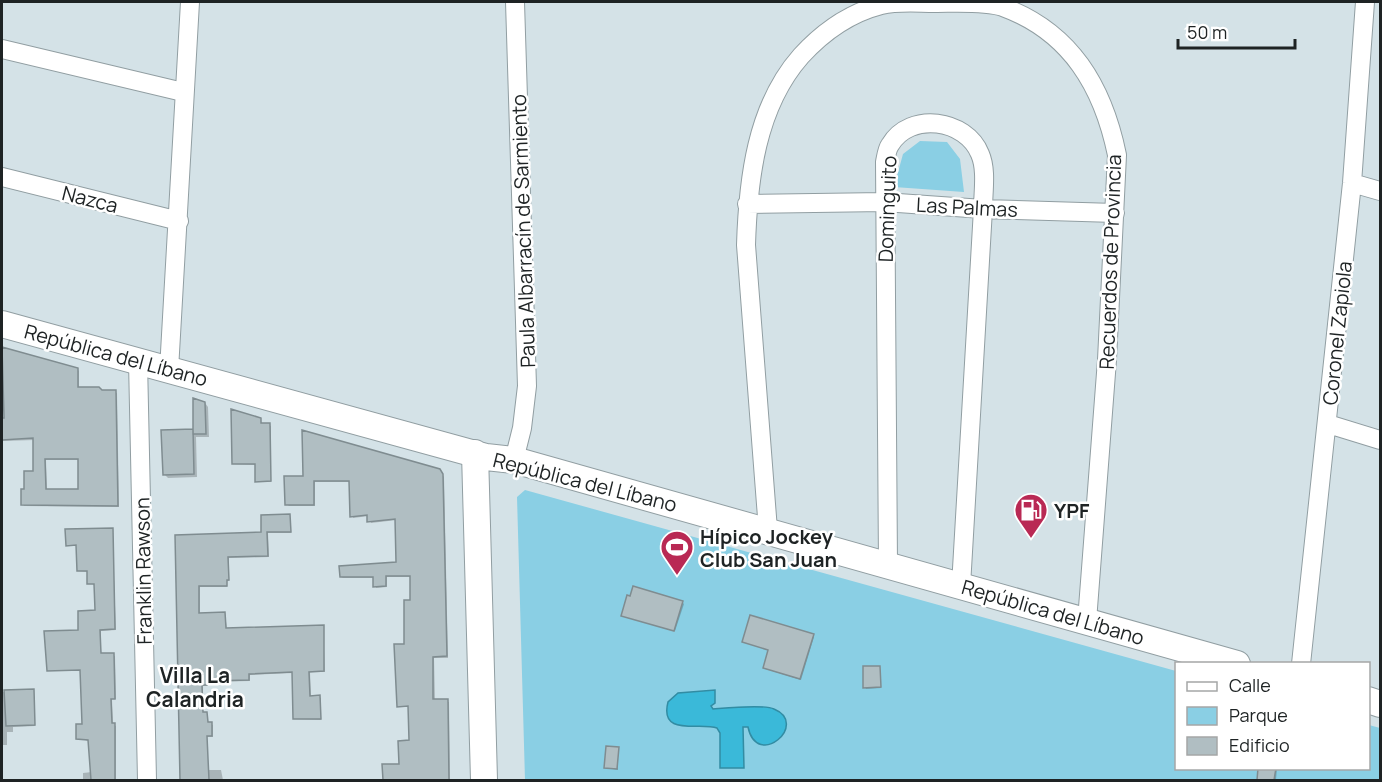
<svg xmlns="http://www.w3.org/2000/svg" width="1382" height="782" font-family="Manrope,sans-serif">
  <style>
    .green { fill: #8acfe4 }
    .water { fill: #3ab9d9; stroke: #328ca3; stroke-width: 1.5 }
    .shadow { fill: #0003; fill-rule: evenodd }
    .building { fill: #b0bec2; stroke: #7f8c90; stroke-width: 1.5; fill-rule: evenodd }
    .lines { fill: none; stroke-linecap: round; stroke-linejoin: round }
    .minor-casing { stroke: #919ea2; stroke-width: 20 }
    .secondary-casing { stroke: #919ea2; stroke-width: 28 }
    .minor { stroke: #fff; stroke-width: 18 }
    .secondary { stroke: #fff; stroke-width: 26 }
    .labels { text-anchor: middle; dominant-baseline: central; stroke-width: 5; stroke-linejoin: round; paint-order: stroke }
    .street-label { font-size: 20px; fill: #1e2324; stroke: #fff }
    .poi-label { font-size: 20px; font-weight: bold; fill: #1e2324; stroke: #fff; text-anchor: start }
    .neighbourhood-label { font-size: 21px; font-weight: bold; fill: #1e2324; stroke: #fff }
  </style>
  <rect width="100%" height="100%" fill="#d4e2e7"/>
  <path class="green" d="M920,141L947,142L960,159L964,192L894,187L903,154Z
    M525,490L1176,671V768H1368L1369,725L1380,728V780H525L517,497Z"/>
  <path class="water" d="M715,690V703L711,706L713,709C726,708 764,704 774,709C810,724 757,770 748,727H743L744,768H720V733L717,728C700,722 659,737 668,702L678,693Z"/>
  <path class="shadow" d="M2,348L77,369L79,371V388L117,393L119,507L24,506L23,504L26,490L35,472V440L2,441V419H6L5,388H2ZM46,460H80V491L47,490Z
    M205,403L208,407L209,437H196L197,477L168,478L164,474L193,431Z
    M260,419L262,424L271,426V482L257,481L256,465L234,464Z
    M441,473L444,477L448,658H434L435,701L449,702L450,780H385L384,765H400L410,742V707L399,706L412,601L411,577H387V587L376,588L374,578H343L341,577L398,563L397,520L371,523L369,516L353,518L350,482H315V506H289L287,504L286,477Z
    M289,516L291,533H268L269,557L229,558V581H227V587H200V614H225L227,629L323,627L325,672H310L311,697L321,698V720L294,719L293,673L250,675V681L208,682V686H203V713L208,715V723L213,725V737H207L208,770H221L223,780H182L176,536L263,534Z
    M112,529L116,630L101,631V655L115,656L116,699H112L113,725L116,726V780H83V773L92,772L89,741L78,738L84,726L81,671L49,670L96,612V585L88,583V572L79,571L77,546L67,545Z
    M682,602L684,604L675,631L622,616Z
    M813,636L814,637L801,680L766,669L765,668L770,651L743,641Z
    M879,667L881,688L866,689L865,687Z
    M33,691L35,726L13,727V732H7V745H2V692Z
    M618,749V770L607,768L606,767Z
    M1260,768H1277L1276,780H1258Z"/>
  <path class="building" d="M2,347L78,368V387H99L102,390H116L118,506L21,505V489H24V471H33V438L2,440V418H4ZM45,459H78V489H46Z
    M193,398L205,402L206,434H193Z
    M231,409L261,418V423H270L271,481L255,482V464H232Z
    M193,429L194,474L163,475L161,430Z
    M302,430L440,469L443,474L447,656L433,657V699H448L449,780H383L382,764H399L398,741L409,740L408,706L397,707L394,644H404V600H410V576H386V586L373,587V577H340L339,566L396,562L395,519L367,522V515L350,517L349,481H314V505H285L284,476H303Z
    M290,514L291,532H267L268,556L228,557L229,580H227V586H199V613L225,612L226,628L324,625V671L309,672L310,696L320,695L321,719H293L292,672L249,674V680L207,681V685H202L203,712H207L208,722H212V736H207L209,780H180L175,535L261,532V515Z
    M113,528L115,629L100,630L101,653H114L115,699H111L112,723H115V780H91L88,740L76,739V724H82L80,670L47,671L44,631L78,630V611L95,610L94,584H87V571H77L76,545L66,546L65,529Z
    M633,586L683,601L674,631L621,616L627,595L630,596Z
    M750,615L814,634L800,679L763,668L768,650L742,642Z
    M863,666H880L881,687L863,688Z
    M34,689L35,725L6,726L4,690Z
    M606,746L619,747L617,769L604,768Z
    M1258,768H1276L1274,780H1257Z"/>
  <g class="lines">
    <defs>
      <path id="minor" d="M2,49L183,92
        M2,177L179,221
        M1352,183L1380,191
        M747,204L884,202L983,209L1115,213
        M138,361L147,780
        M169,370L190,2
        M1328,424L1380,440
        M514,460L522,428L527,386L515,2
        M768,530L746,245C748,180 756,107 801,56C822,33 850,13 881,5C898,1 917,3 935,3C955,3 985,1 1003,7C1071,32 1103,87 1117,155L1107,360L1087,621
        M888,565L885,162C886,157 887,149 890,145C910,111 966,119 980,154C987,170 983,192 983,209L961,586
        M1301,664L1352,183L1365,2"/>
      <path id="secondary" d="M2,324L486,457L514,460L1237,664
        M475,453L484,780
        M1368,700L1380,704"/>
    </defs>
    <use href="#minor" class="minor-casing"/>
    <use href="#secondary" class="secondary-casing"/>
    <use href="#minor" class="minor"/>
    <use href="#secondary" class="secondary"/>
  </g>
  <defs>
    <symbol id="fuel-pin" viewBox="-11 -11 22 30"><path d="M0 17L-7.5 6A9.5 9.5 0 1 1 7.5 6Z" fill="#b92954" stroke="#fff"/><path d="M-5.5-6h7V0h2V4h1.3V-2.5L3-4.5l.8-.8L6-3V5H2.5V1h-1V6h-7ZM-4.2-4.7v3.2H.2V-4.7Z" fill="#fff"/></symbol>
    <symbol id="stadium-pin" viewBox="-11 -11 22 30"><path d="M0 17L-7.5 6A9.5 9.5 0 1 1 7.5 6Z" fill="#b92954" stroke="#fff"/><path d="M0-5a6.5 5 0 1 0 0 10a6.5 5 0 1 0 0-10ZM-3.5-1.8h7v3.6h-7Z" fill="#fff"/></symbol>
  </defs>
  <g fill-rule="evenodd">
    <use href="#fuel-pin" x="1012" y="491" width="38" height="52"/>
    <use href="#stadium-pin" x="658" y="528" width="38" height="52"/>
  </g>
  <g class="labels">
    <g class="street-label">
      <text transform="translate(90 199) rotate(14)">Nazca</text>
      <text transform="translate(967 207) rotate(3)">Las Palmas</text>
      <text transform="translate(887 209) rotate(-88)">Dominguito</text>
      <text transform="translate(523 231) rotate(-92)">Paula Albarracín de Sarmiento</text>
      <text transform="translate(1110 262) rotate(-88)">Recuerdos de Provincia</text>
      <text transform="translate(1337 333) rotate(-84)">Coronel Zapiola</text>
      <text transform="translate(116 355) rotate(15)">República del Líbano</text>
      <text transform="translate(585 482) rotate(14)">República del Líbano</text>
      <text transform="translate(143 571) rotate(-91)">Franklin Rawson</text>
      <text transform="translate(1053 612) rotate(16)">República del Líbano</text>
    </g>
    <g class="poi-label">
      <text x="1054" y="510">YPF</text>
      <text x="700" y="536">Hípico Jockey<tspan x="700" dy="23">Club San Juan</tspan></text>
    </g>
    <g class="neighbourhood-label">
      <text x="195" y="675">Villa La<tspan x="195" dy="24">Calandria</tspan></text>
    </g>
  </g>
  <rect width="1382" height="782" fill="none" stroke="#1e2324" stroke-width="6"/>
  <rect x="1175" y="662" width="195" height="108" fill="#ffffff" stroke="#a5a7a7" stroke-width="1.5"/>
  <rect x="1187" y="682" width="30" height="9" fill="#ffffff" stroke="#a5a7a7" stroke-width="1.5"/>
  <text x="1229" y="692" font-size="18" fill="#1e2324">Calle</text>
  <rect x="1187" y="707" width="30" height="18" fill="#8acfe4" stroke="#a5a7a7" stroke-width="1.5"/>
  <text x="1229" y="722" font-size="18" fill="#1e2324">Parque</text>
  <rect x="1187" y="737" width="30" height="18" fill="#b0bec2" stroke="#a5a7a7" stroke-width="1.5"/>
  <text x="1229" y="752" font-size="18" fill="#1e2324">Edificio</text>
  <path d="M1178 39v9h117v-9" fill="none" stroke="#1e2324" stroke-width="3"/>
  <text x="1187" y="39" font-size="18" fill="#1e2324" stroke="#ffffff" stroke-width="4.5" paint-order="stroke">50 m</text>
</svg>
